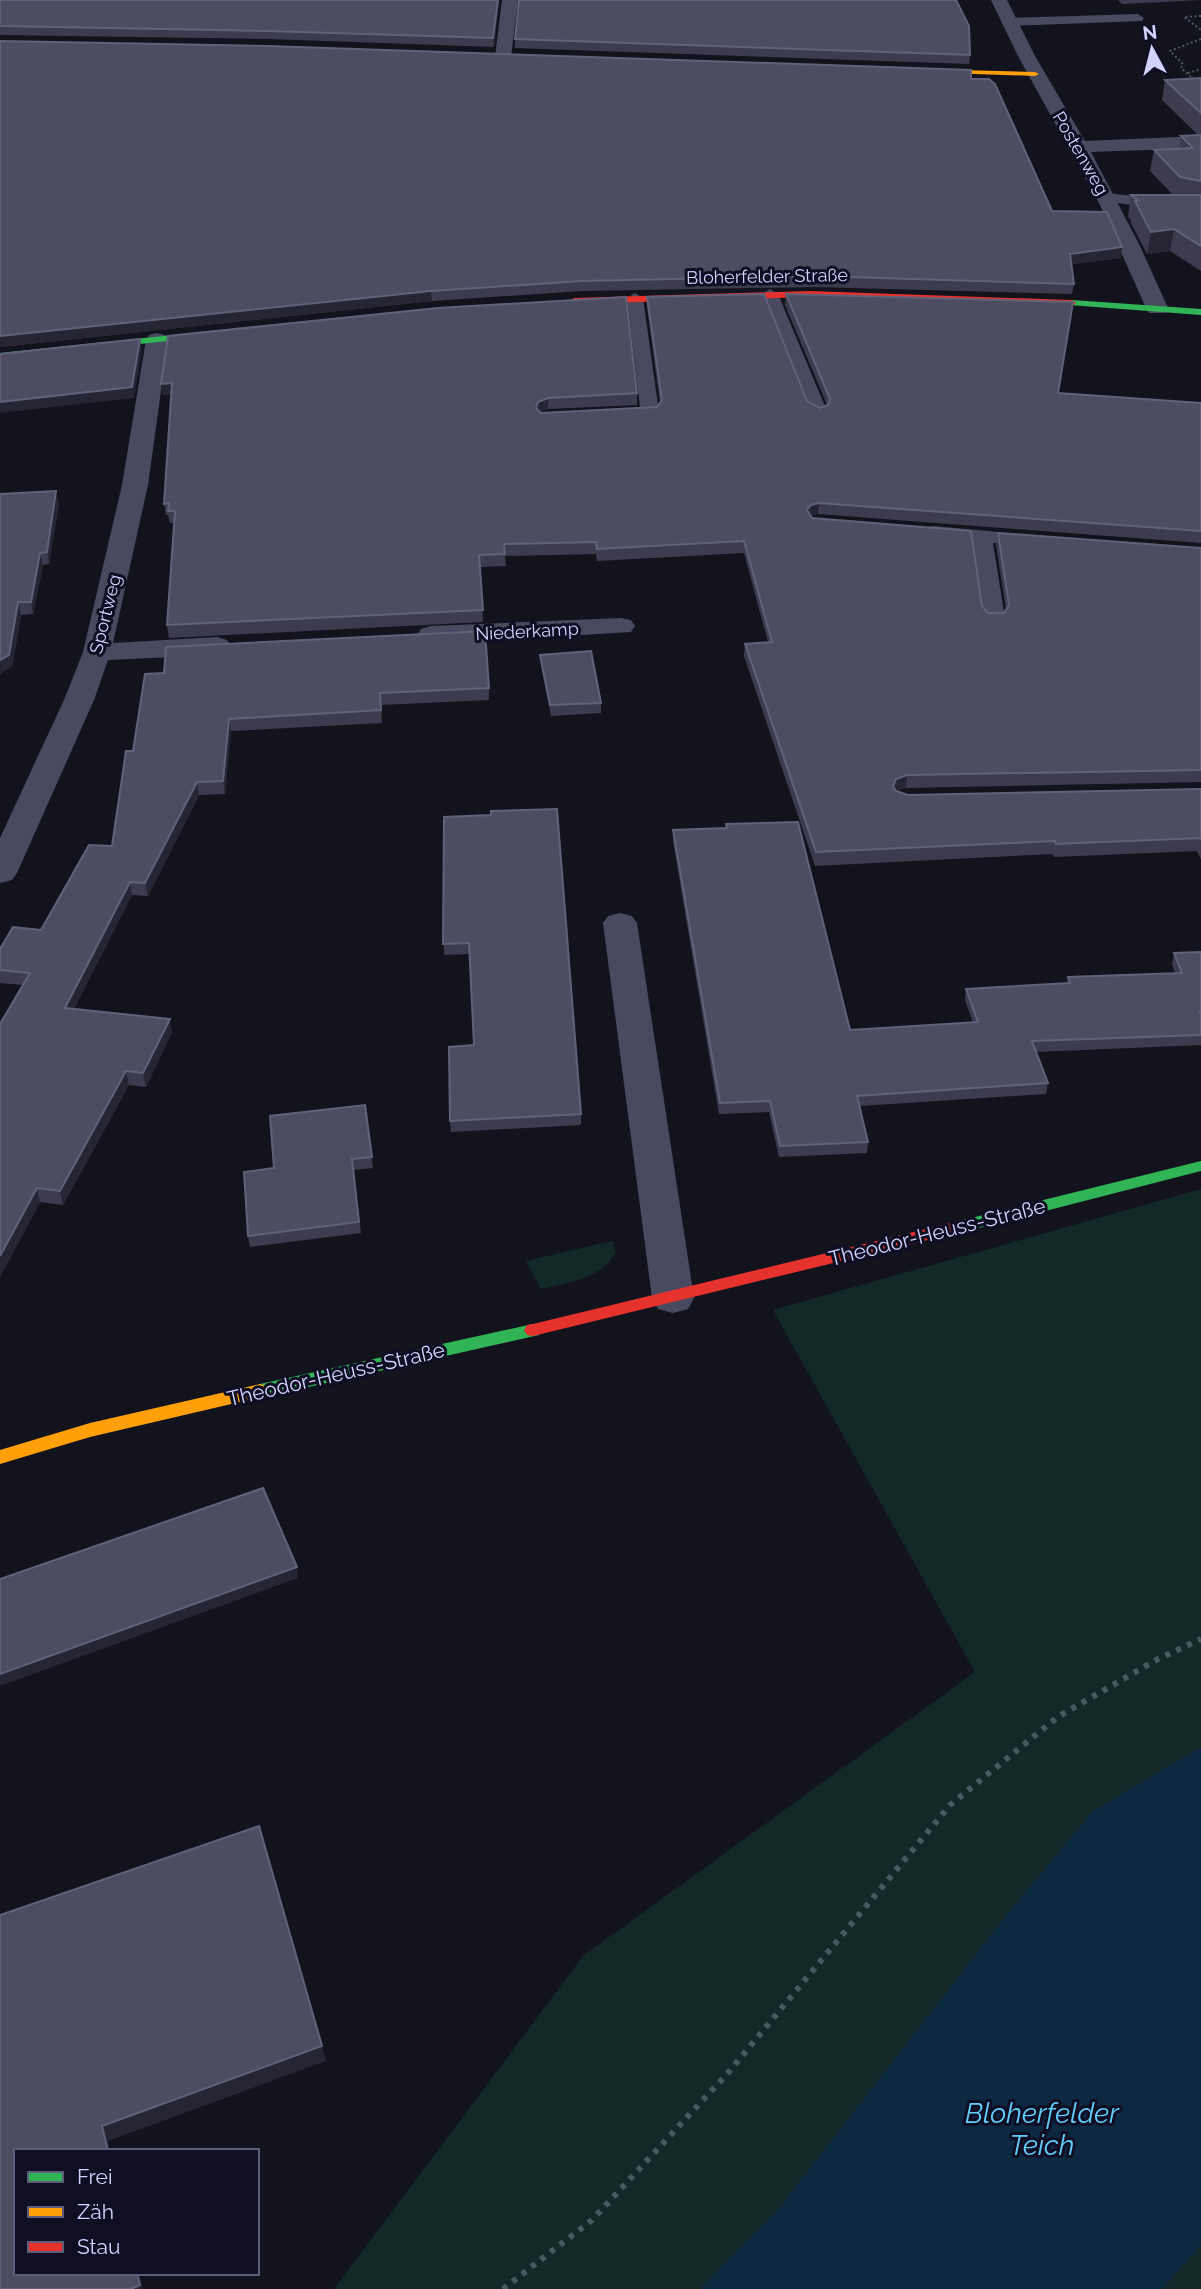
<svg xmlns="http://www.w3.org/2000/svg" width="1201" height="2289" font-family="Raleway,sans-serif">
  <style>
    .green { fill: #122927 }
    .water { fill: #0d2841 }
    .lines { fill: none; stroke-linecap: round; stroke-linejoin: round }
    .path-far1 { stroke: #485962; stroke-width: 2; stroke-dasharray: 2 2.5; stroke-linecap: butt }
    .path { stroke: #485962; stroke-width: 6; stroke-dasharray: 5 7; stroke-linecap: butt }
    .lane { fill: #484a5f; fill-rule: evenodd }
    .street { fill: #484a5f; fill-rule: evenodd }
    .fast { fill: #30b455; fill-rule: evenodd }
    .slow { fill: #ff9f0a; fill-rule: evenodd }
    .jam { fill: #e5322d; fill-rule: evenodd }
    .wall { fill: #3c3c4e }
    .shaded-wall { fill: #252533 }
    .building { fill: #4c4d61; stroke: #61627a; stroke-width: 2 }
    .labels { text-anchor: middle; dominant-baseline: central; stroke-width: 6; stroke-linejoin: round; paint-order: stroke }
    .far-street-label { font-size: 18px; fill: #d1d3fe; stroke: #0f0e23 }
    .street-label { font-size: 21px; fill: #d1d3fe; stroke: #0f0e23 }
    .near-water-label { font-size: 28px; font-style: italic; fill: #61cdfc; stroke: #0f0e23 }
  </style>
  <rect width="100%" height="100%" fill="#13131e"/>
  <path class="green" d="M1201,1189V1747L1093,1811L1008,1913L776,2212L700,2289H334L583,1956L975,1672L773,1310Z
    M612,1241L616,1252C600,1280 569,1282 541,1289L526,1261Z
    M1201,2245V2289H1162Z"/>
  <path class="water" d="M1201,1747V2245L1162,2289H700L776,2212L1008,1913L1093,1811Z"/>
  <g class="lines">
    <path class="path-far1" d="M1201,16L1184,17L1201,30
      M1201,39L1170,51L1183,64L1181,68L1201,86
      M1188,73L1201,69"/>
    <path class="path" d="M503,2289L592,2220L727,2074L950,1805L1059,1716L1158,1659L1201,1639"/>
    <path class="lane" d="M1138,14L1144,18L1142,21L1007,26L1001,22L1007,18Z
      M1107,193L1201,204V214L1102,201L1099,198Z
      M770,289L778,294L827,411L825,415L818,417L809,411L762,294Z
      M635,293L643,298L659,412C651,421 614,424 606,414L608,410L640,407L627,298Z
      M933,526L1044,536L1047,540L1044,544L993,543L1005,618L1002,623H986L983,618L973,541L926,536L923,532L926,528Z"/>
    <path class="street" d="M502,0H518L511,57L503,62L495,57Z
      M991,0H1007L1035,56L1085,141L1201,136V148L1091,152L1140,246L1168,308L1165,313H1149L1146,308L1100,205L1018,56Z
      M157,333L165,335L168,340L148,485L113,643L217,637L227,640L231,646L227,652L217,655L108,660L94,700L17,873L12,880L0,883V838L64,700L83,652L122,485L146,340L149,335Z
      M621,618L631,620L635,626L631,632L431,644L421,641L417,635L421,629L431,626Z
      M620,913L632,916L637,923L694,1298L688,1309L673,1313L658,1309L652,1298L603,923L608,916Z"/>
    <path class="fast" d="M1072,300L1201,309V315L1069,305V301Z
      M221,330L224,331V335L0,359V353Z
      M1201,1161V1171L959,1233L953,1231L951,1227L953,1223L959,1221Z
      M533,1324L539,1325L542,1330L539,1335L260,1398L254,1396L251,1391L254,1386L260,1384Z"/>
    <path class="slow" d="M919,69L1035,72L1039,74L1035,76L917,72Z
      M260,1384L266,1386L269,1391L266,1396L90,1437L0,1464V1450L90,1423Z"/>
    <path class="jam" d="M809,291L1072,300L1076,303L1072,306L809,297L574,304L570,301L574,298Z
      M959,1221L965,1223L967,1227L965,1231L533,1336L527,1335L524,1330L527,1325L533,1324Z"/>
  </g>
  <path class="wall" d="M0,0H499L494,47L269,39L0,35Z
    M1118,0H1201L1122,4Z
    M515,39L970,55L969,64L515,48Z
    M1201,78V134H1197L1162,100L1165,80Z
    M971,79L1052,211L1121,258L1071,264L1074,284L1072,294L814,287L582,291L432,301L0,347Z
    M1201,135V271L1170,251L1147,254L1131,223V220L1128,217L1131,195H1173L1150,171L1154,150L1179,149L1181,136Z
    M786,294L1058,393L1201,403V543L818,514L811,516L982,606L988,613H1004L1006,610L996,545L998,533L1201,548V782L906,788L896,791L908,795L1201,789V859L1197,851L1054,857L1052,854L815,866L744,656L745,644L768,642L744,553L597,561L596,554L505,556L506,566L480,567L483,622L169,638L167,625L174,523H170L168,515H166L164,504L172,394L163,395L161,384L637,393V405L548,409L540,412L541,413L657,407L660,403L647,307V297L820,408L827,405L785,305Z
    M0,494L59,503L49,564L43,565L33,614L21,615L12,667Z
    M540,655L601,703V713L551,716L541,665Z
    M145,674L489,688V700L381,705L382,723L231,731L225,794L199,795L148,896L132,895L74,1009L172,1032L146,1087L129,1085L63,1205L40,1202L0,1277V1024L23,985L0,983V949L41,930L112,846L133,751Z
    M444,817L581,1114V1125L451,1132L450,1121L474,1045L469,954L444,955Z
    M726,824L850,1030L973,1022L965,1000L966,989L1067,983L1068,977L1175,973L1172,964L1174,953L1201,952V1045L1036,1052L1048,1083L1046,1094L860,1106L868,1142L867,1153L779,1157L769,1112L719,1114L673,841V830L726,828Z
    M365,1105L373,1168L353,1170L361,1233L250,1247L248,1236L274,1168Z"/>
  <path class="shaded-wall" d="M498,0H499L494,47L493,38Z
    M1174,229L1170,251L1147,254L1151,232Z
    M1122,247L1121,258L1068,265L1070,254Z
    M431,291L432,301L0,347V336Z
    M140,339L142,350L134,398L0,413V402Z
    M172,383L174,394L163,395L161,384Z
    M548,398V409L539,413L536,408L538,402Z
    M56,491L59,503L49,564L47,552Z
    M819,503L818,514L810,516L807,510L811,505Z
    M40,553L43,565L33,614L31,602Z
    M18,602L21,615L12,667L0,674V660Z
    M229,719L231,731L225,794L223,781Z
    M907,775L906,788L895,792L893,786L896,779Z
    M197,782L199,795L148,896L145,883Z
    M130,882L132,895L68,1021L65,1008Z
    M170,1019L172,1032L146,1087L143,1073Z
    M126,1071L129,1085L63,1205L60,1191Z
    M37,1188L40,1202L0,1277V1256Z
    M297,1567L298,1578L0,1686V1674Z
    M322,2046L326,2061L108,2141L110,2151H108L102,2126Z
    M137,2273H139L143,2289H131Z"/>
  <path class="building" d="M0,0H498L493,38L268,31L0,26Z
    M519,0H956L969,26L970,55L515,39Z
    M0,41L268,46L971,70V79H989L995,84L1052,211L1107,212L1122,247L1070,254L1074,284L815,276L582,281L431,291L0,336Z
    M1201,78V113L1165,80Z
    M1201,135V181L1180,177L1154,150L1193,148L1181,136Z
    M1131,195H1201V246L1174,229L1151,232L1135,201H1138Z
    M764,294L807,401L820,408L828,405L830,399L786,294L1073,302L1058,393L1201,403V531L819,503L811,505L807,510L812,518L971,531L982,606L988,613H1004L1009,605L998,533L1201,548V770L907,775L896,779L893,786L896,791L908,795L1201,789V839L1200,838L1056,844L1055,841L816,852L745,644L772,642L744,541L597,549L596,542L504,544L505,554L479,555L483,610L167,625L175,511H168L169,503L164,504L172,383L161,384L168,336L438,308L626,297L637,393L548,398L538,402L536,408L541,413L657,407L662,400L647,297Z
    M140,339L132,387L0,402V354Z
    M56,491L47,552L40,553L31,602H18L9,655L0,660V494Z
    M485,631L489,688L380,693L381,710L229,719L223,781L197,782L145,883L130,882L65,1008L170,1019L143,1073L126,1071L60,1191L37,1188L0,1256V1024L30,973L0,970V949L13,927L41,930L89,845L112,846L126,751H133L145,674L164,673L166,647Z
    M591,651L601,703L550,705L540,655Z
    M557,809L581,1114L450,1121L449,1047L474,1045L469,943L443,944L444,817L491,815V811Z
    M798,822L850,1030L978,1022L966,989L1070,983L1068,977L1182,973L1174,953L1201,952V1012H1200L1201,1015V1035L1032,1041L1048,1083L857,1096L868,1142L780,1146L770,1101L720,1103L673,830L727,828L726,824Z
    M365,1105L372,1157L352,1159L359,1222L248,1236L244,1172L274,1168L270,1116Z
    M263,1488L297,1567L0,1674V1579Z
    M259,1826L322,2046L102,2126L108,2151H16V2273H137L140,2285L131,2289H0V1915Z"/>
  <g class="labels">
    <g class="far-street-label">
      <text transform="translate(1081 153) rotate(60)">Postenweg</text>
      <text transform="translate(767 276) rotate(-1)">Bloherfelder Straße</text>
      <text transform="translate(105 614) rotate(-76)">Sportweg</text>
      <text transform="translate(527 631) rotate(-3)">Niederkamp</text>
    </g>
    <g class="street-label">
      <text transform="translate(937 1232) rotate(-14)">Theodor-Heuss-Straße</text>
      <text transform="translate(336 1374) rotate(-13)">Theodor-Heuss-Straße</text>
    </g>
    <g class="near-water-label">
      <text x="1042" y="2113">Bloherfelder<tspan x="1042" dy="32">Teich</tspan></text>
    </g>
  </g>
  <rect x="14" y="2149" width="245" height="126" fill="#0f0e23" stroke="#5d5d7b" stroke-width="2"/>
  <rect x="28" y="2172" width="35" height="10" fill="#30b455" stroke="#5d5d7b" stroke-width="2"/>
  <text x="77" y="2184" font-size="21" fill="#d1d3fe">Frei</text>
  <rect x="28" y="2207" width="35" height="10" fill="#ff9f0a" stroke="#5d5d7b" stroke-width="2"/>
  <text x="77" y="2219" font-size="21" fill="#d1d3fe">Zäh</text>
  <rect x="28" y="2242" width="35" height="10" fill="#e5322d" stroke="#5d5d7b" stroke-width="2"/>
  <text x="77" y="2254" font-size="21" fill="#d1d3fe">Stau</text>
  <g transform="translate(1152 49) rotate(353)" stroke="#0f0e23" stroke-width="5" paint-order="stroke">
  <path d="M0-5L12 26L0 18L-12 26Z" fill="#d1d3fe"/>
  <text y="-10" font-size="19" font-weight="bold" text-anchor="middle" fill="#d1d3fe">N</text>
  </g>
</svg>
